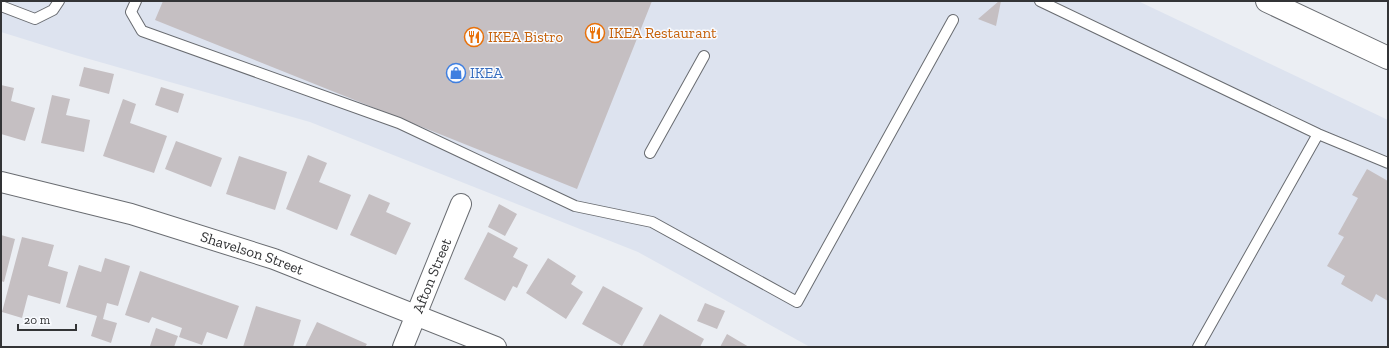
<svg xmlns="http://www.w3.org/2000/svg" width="1389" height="348" font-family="'Zilla Slab',serif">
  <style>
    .built { fill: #dde3ef }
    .building { fill: #c5bfc2 }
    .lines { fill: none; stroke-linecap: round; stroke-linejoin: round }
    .service-casing { stroke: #696c71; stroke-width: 12 }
    .minor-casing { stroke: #696c71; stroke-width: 22 }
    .secondary-casing { stroke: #696c71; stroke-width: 24 }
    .service { stroke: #fff; stroke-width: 10 }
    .minor { stroke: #fff; stroke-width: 20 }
    .secondary { stroke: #fff; stroke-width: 22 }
    .labels { text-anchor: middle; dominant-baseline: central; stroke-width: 3; stroke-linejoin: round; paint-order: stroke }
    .food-label { font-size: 15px; fill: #c56008; stroke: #f9fbff; text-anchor: start }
    .shop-label { font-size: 15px; fill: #366cbe; stroke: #f9fbff; text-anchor: start }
    .street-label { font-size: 15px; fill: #333436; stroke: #f9fbff }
  </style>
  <rect width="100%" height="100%" fill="#ebeef3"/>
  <path class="built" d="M1,1H1138L1388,120V347H810L638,252L310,122L75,55L1,32Z"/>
  <path class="building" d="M163,1H652L577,189L155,20Z
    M999,1H1001L996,26L978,19Z
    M84,67L114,74L109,94L79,86Z
    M1,85L14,88L11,101L35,108L25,141L1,134Z
    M161,87L184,94L178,113L155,105Z
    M52,95L70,99L66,115L90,120L84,152L41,143Z
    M123,99L136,104L130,123L167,136L154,173L103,156Z
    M176,141L222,158L211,187L165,169Z
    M308,155L327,163L319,182L351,195L337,230L286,209Z
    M239,156L287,172L275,210L226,194Z
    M1367,169L1388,181V301L1376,294L1372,302L1341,284L1345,276L1327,266L1344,237L1338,234L1358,198L1352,195Z
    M369,194L390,203L386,212L411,223L396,255L350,235Z
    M499,204L517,214L505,236L488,227Z
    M488,232L518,248L513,257L528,265L517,288L513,286L505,301L464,279Z
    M1,235L15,239L4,282L1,281Z
    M22,237L54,245L48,266L68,272L60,304L28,295L22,318L2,312Z
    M105,258L130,266L118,306L107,303L103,319L117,323L111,343L91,336L97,316L66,307L79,265L101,272Z
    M548,258L576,276L571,284L583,292L566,319L526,293Z
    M140,271L239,306L227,339L207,332L202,345L179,337L182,328L152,317L149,323L125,315Z
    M603,286L643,308L622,346L582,324Z
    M705,303L725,311L717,329L697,321Z
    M256,306L301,320L293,347H243Z
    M660,314L704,339L700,347H642Z
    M317,322L367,344L365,347H305Z
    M156,328L178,336L174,347L150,346Z
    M727,334L749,347H720Z"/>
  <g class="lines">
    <defs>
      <path id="service" d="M136,1L131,12L142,31L399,123L575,206L652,222L797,302L953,20
        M1040,1L1318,134L1388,163
        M1,6L35,19L53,10L59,1
        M650,153L704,56
        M1198,347L1318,134"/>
      <g id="minor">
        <path id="s1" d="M1,182L131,214L274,259L496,347"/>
        <path id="s2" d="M403,347L461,204"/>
      </g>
      <path id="secondary" d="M1267,1L1388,58"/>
    </defs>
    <use href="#service" class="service-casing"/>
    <use href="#minor" class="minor-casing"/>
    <use href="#secondary" class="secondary-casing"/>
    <use href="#service" class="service"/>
    <use href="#minor" class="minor"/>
    <use href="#secondary" class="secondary"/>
  </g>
  <defs>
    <symbol id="restaurant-ring" viewBox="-11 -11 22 22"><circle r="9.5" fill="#f9fbff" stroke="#e8710a" stroke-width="1.5"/><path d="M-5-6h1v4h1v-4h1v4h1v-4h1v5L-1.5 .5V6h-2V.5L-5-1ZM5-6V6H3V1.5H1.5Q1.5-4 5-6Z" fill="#e8710a"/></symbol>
    <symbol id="shop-ring" viewBox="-11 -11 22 22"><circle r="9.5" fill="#f9fbff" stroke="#3f7fe0" stroke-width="1.5"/><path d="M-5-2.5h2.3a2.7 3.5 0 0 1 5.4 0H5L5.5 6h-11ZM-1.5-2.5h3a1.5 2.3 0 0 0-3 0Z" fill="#3f7fe0"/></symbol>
  </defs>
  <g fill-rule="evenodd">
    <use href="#restaurant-ring" x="584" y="22" width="22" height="22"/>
    <use href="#restaurant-ring" x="463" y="26" width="22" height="22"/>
    <use href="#shop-ring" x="445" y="62" width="22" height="22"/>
  </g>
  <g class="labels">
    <g class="food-label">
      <text x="609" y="33">IKEA Restaurant</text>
      <text x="488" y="37">IKEA Bistro</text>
    </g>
    <g class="shop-label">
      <text x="470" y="73">IKEA</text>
    </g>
    <g class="street-label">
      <text stroke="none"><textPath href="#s1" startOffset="261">Shavelson Street</textPath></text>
      <text stroke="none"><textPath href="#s2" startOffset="77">Afton Street</textPath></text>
    </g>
  </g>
  <rect width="1389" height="348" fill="none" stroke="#333436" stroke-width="4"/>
  <path d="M18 324v6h58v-6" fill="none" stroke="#333436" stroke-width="2"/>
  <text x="24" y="324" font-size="12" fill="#333436" stroke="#f9fbff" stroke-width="3" paint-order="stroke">20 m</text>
</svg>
